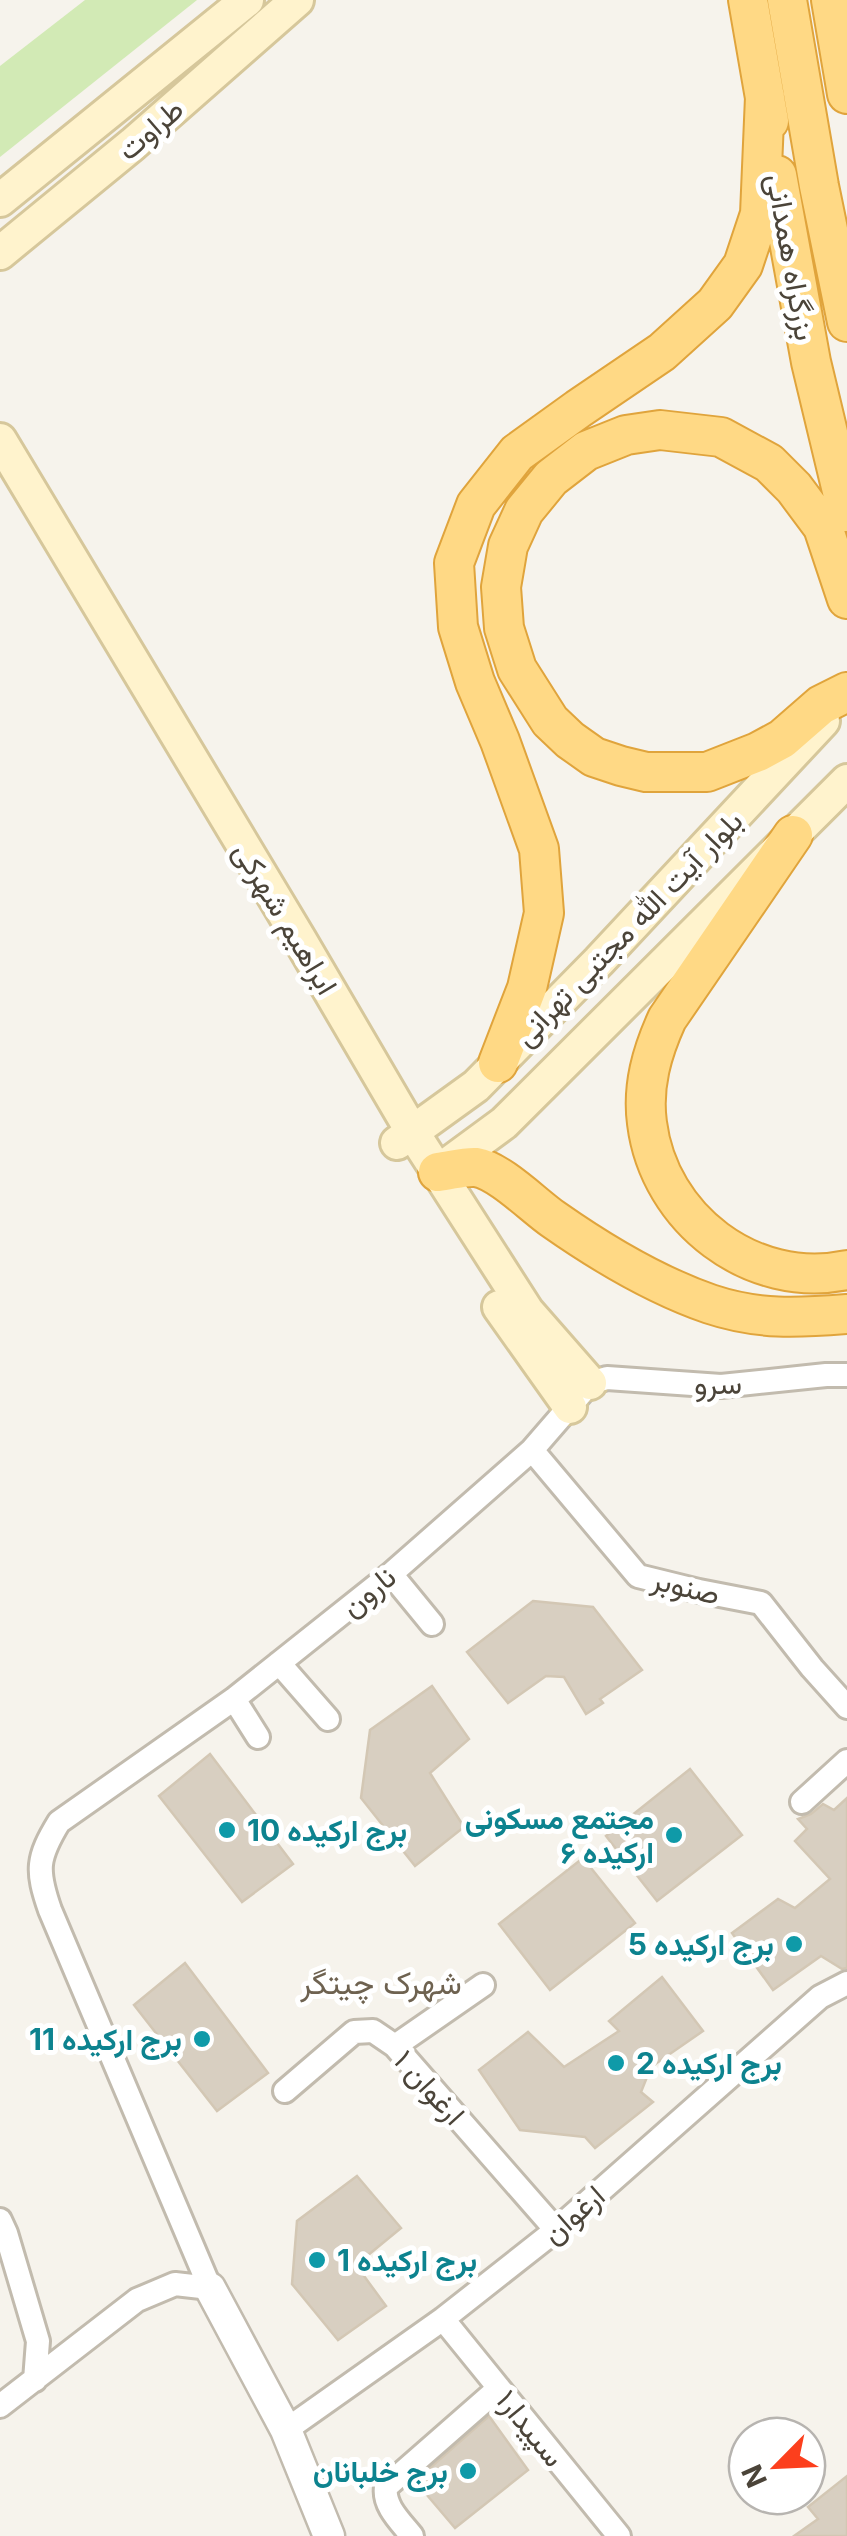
<svg xmlns="http://www.w3.org/2000/svg" width="847" height="2536" font-family="Inter,Vazirmatn,sans-serif">
  <style>
    .green { fill: #d2eab5 }
    .building { fill: #d8cfc1; stroke: #d3c7b4; stroke-width: 2.5 }
    .lines { fill: none; stroke-linecap: round; stroke-linejoin: round }
    .minor-casing { stroke: #c2bbae; stroke-width: 28 }
    .tertiary-casing { stroke: #c2bbae; stroke-width: 35 }
    .secondary-casing { stroke: #d6c79b; stroke-width: 38 }
    .trunk-casing { stroke: #e0a43c; stroke-width: 42 }
    .minor { stroke: #fff; stroke-width: 22 }
    .tertiary { stroke: #fff; stroke-width: 30 }
    .secondary { stroke: #fff3cd; stroke-width: 32 }
    .trunk { stroke: #ffd985; stroke-width: 38 }
    .culture-dot { fill: #0f9aa8; stroke: #fff; stroke-width: 4 }
    .labels { text-anchor: middle; dominant-baseline: central; stroke-width: 10; stroke-linejoin: round; paint-order: stroke }
    .street-label { font-size: 30px; fill: #4b4439; stroke: #fff }
    .culture-label { font-size: 30px; font-weight: bold; fill: #0d838f; stroke: #fff; text-anchor: end }
    .neighbourhood-label { font-size: 32px; fill: #6e6250; stroke: #fff }
  </style>
  <rect width="100%" height="100%" fill="#f6f3ec"/>
  <path class="green" d="M85,0H197L0,157V66Z"/>
  <path class="building" d="M533,1601L593,1607L642,1670L600,1699L603,1703L586,1714L564,1677L546,1676L508,1703L467,1652Z
    M432,1686L469,1739L430,1773L464,1827L415,1866L361,1798L370,1730Z
    M210,1754L293,1864L242,1902L159,1796Z
    M690,1769L742,1835L657,1901L606,1836Z
    M847,1798V1968L842,1969L821,1956L773,1990L732,1933L778,1899L795,1908L830,1879L795,1841L807,1829L798,1819L811,1814L823,1804L834,1810Z
    M583,1858L635,1923L550,1990L499,1924Z
    M185,1963L268,2073L217,2111L134,2005Z
    M662,1977L703,2031L651,2067L641,2092L653,2102L595,2148L585,2137L520,2130L479,2070L528,2032L564,2067L619,2031L609,2021Z
    M357,2176L401,2228L356,2265L386,2306L338,2340L292,2284L297,2221Z
    M489,2416L528,2470L455,2528L415,2481Z
    M847,2476V2536H794L818,2519L808,2507Z"/>
  <g class="lines">
    <defs>
      <path id="minor" d="M532,1450L638,1576L699,1591L761,1603L812,1668L847,1707
        M391,1574L432,1624
        M279,1663L328,1719
        M258,1737L234,1699L391,1574L532,1450L590,1383L607,1378L721,1386L826,1375H847
        M802,1802L847,1761
        M395,2046L483,1985
        M285,2091L354,2032L373,2031L395,2046L556,2230
        M0,2220L6,2233L38,2341L35,2380
        M443,2319L619,2536
        M0,2406L137,2300L175,2284L210,2288L50,1910C36,1870 37,1858 59,1822L234,1699
        M286,2430L443,2319L556,2230L820,1997L847,1983
        M412,2536C401,2522 383,2506 386,2487L499,2388"/>
      <path id="tertiary" d="M210,2288L286,2430L329,2536"/>
      <path id="secondary" d="M0,200L247,0
        M0,253L133,144L297,0
        M0,440L300,940L413,1133L527,1311L590,1383
        M397,1143L476,1086L599,961L823,721
        M436,1173L504,1123L847,781
        M499,1307L570,1407"/>
      <path id="trunk" d="M748,0L769,121
        M787,0L819,186L847,322
        M831,0L847,94
        M777,175L811,362L847,512
        M847,599L823,527L794,488L769,463L721,437L660,430L626,435L586,451L551,478L524,511L508,546L501,587L504,628L517,669L550,721L570,740L594,757L621,766L646,772H707L758,752L782,739L821,705L847,692
        M793,835L667,1019C652,1052 642,1086 647,1123C659,1219 752,1290 847,1270
        M498,1063L527,988L544,913L539,849L500,741L475,682L458,627L454,563L476,505L517,453L578,409L662,352L715,304L743,265L760,214L765,97
        M438,1172C449,1171 465,1166 476,1167C500,1171 533,1205 553,1219C600,1252 655,1285 710,1304C758,1320 797,1318 847,1314"/>
    </defs>
    <use href="#minor" class="minor-casing"/>
    <use href="#tertiary" class="tertiary-casing"/>
    <use href="#secondary" class="secondary-casing"/>
    <use href="#trunk" class="trunk-casing"/>
    <use href="#minor" class="minor"/>
    <use href="#tertiary" class="tertiary"/>
    <use href="#secondary" class="secondary"/>
    <use href="#trunk" class="trunk"/>
  </g>
  <g class="culture-dot">
    <circle cx="227" cy="1830" r="10"/>
    <circle cx="674" cy="1835" r="10"/>
    <circle cx="794" cy="1944" r="10"/>
    <circle cx="202" cy="2039" r="10"/>
    <circle cx="616" cy="2063" r="10"/>
    <circle cx="317" cy="2260" r="10"/>
    <circle cx="468" cy="2471" r="10"/>
  </g>
  <g class="labels">
    <g class="street-label">
      <text transform="translate(150 129) rotate(-41)">طراوت</text>
      <text transform="translate(792 257) rotate(80)">بزرگراه همدانی</text>
      <text transform="translate(286 918) rotate(59)">ابراهیم شهرکی</text>
      <text transform="translate(628 928) rotate(-46)">بلوار آیت الله مجتبی تهرانی</text>
      <text transform="translate(718 1383) rotate(-1)">سرو</text>
      <text transform="translate(686 1586) rotate(14)">صنوبر</text>
      <text transform="translate(368 1591) rotate(-39)">نارون</text>
      <text transform="translate(430 2087) rotate(48)">ارغوان ۱</text>
      <text transform="translate(573 2214) rotate(-41)">ارغوان</text>
      <text transform="translate(531 2428) rotate(51)">سپیدار۱</text>
    </g>
    <g class="culture-label">
      <text x="654" y="1818">مجتمع مسکونی<tspan x="654" dy="34">ارکیده ۶</tspan></text>
      <text x="247" y="1830" text-anchor="start">برج ارکیده 10</text>
      <text x="774" y="1944">برج ارکیده 5</text>
      <text x="182" y="2039">برج ارکیده 11</text>
      <text x="636" y="2063" text-anchor="start">برج ارکیده 2</text>
      <text x="337" y="2260" text-anchor="start">برج ارکیده 1</text>
      <text x="448" y="2471">برج خلبانان</text>
    </g>
    <g class="neighbourhood-label">
      <text x="381" y="1982">شهرک چیتگر</text>
    </g>
  </g>
  <g transform="translate(777 2466) rotate(246)"><circle r="48" fill="#ffffff" stroke="#b7b4b0" stroke-width="2.5"/>
  <path d="M0-8L18 38L0 25L-18 38Z" fill="#fc3f1d"/>
  <text y="-15" font-size="28" font-weight="bold" text-anchor="middle" fill="#4b4439">N</text>
  </g>
</svg>
